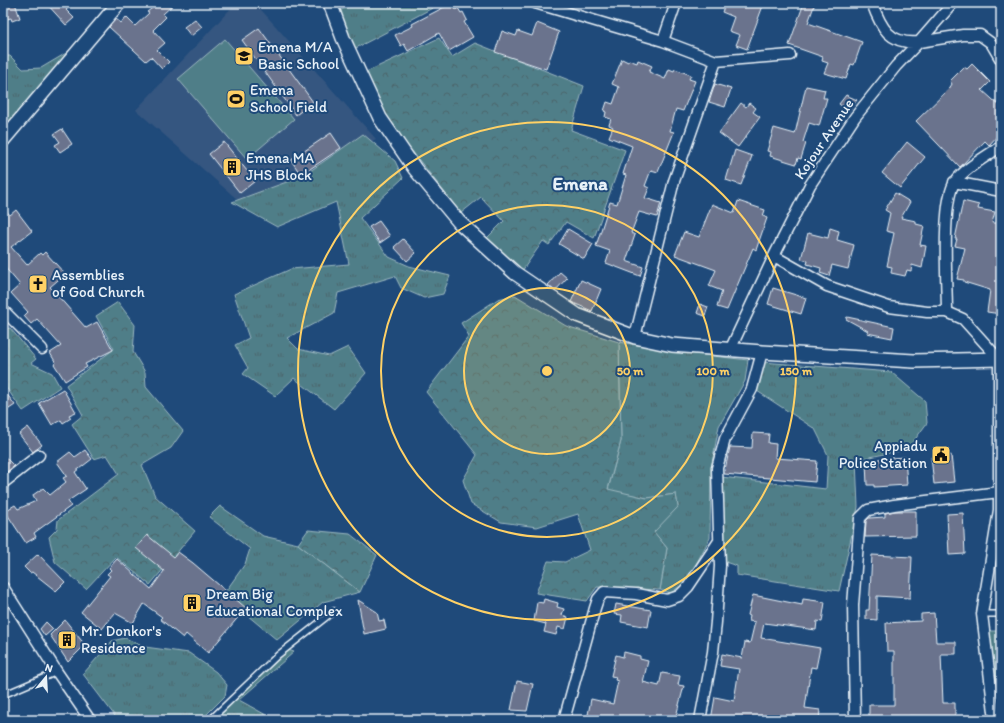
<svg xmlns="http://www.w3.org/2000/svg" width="1004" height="723" font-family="Itim,sans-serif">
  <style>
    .built { fill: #365680 }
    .grass { fill: url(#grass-tufts); stroke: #9cb8c0 }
    .forest { fill: url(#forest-crowns); stroke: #9cb8c0 }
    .green { fill: #507e88; stroke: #9cb8c0 }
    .building { fill: #6b738d; stroke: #e8f1f8 }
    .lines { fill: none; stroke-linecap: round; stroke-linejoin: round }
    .service-casing { stroke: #e8f1f8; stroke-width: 8 }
    .minor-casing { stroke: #e8f1f8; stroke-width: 13 }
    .tertiary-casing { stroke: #e8f1f8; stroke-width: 16 }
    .service { stroke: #1f4a7a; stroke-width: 5 }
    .minor { stroke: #1f4a7a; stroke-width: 10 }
    .tertiary { stroke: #1f4a7a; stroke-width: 13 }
    .ring { fill: none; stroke: #ffd166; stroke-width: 2 }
    .labels { text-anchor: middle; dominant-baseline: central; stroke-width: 4; stroke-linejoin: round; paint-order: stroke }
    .poi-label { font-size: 15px; fill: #e8f1f8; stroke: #1f4a7a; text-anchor: start }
    .street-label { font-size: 15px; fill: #e8f1f8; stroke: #1f4a7a }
    .district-label { font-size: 19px; font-weight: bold; fill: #e8f1f8; stroke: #1f4a7a }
    .centre { fill: #ffd166; stroke: #1f4a7a; stroke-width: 2 }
    .ring-label { font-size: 12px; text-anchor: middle; font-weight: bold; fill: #ffd166; stroke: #1f4a7a; stroke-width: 4; stroke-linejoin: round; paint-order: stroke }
  </style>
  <defs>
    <pattern id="grass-tufts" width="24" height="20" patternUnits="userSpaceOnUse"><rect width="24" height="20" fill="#507e88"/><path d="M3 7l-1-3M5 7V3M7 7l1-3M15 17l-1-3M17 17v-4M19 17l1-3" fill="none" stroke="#4c666c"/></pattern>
    <pattern id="forest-crowns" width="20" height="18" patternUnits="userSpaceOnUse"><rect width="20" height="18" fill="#507e88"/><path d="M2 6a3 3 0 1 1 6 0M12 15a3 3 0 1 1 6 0" fill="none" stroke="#4c666c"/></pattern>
  </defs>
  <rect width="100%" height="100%" fill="#1f4a7a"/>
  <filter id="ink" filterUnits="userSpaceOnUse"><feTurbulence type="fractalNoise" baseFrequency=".025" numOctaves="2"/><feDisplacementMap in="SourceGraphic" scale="8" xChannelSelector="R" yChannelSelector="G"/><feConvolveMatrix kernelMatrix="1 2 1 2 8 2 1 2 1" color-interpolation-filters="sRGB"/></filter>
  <g filter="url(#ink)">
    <path class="built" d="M236,3H255L376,139L247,208L136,110Z"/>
    <path class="grass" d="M355,3H442L354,49L339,11Z
      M68,52L6,126L3,129V56H10L23,69L41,68Z
      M363,134L395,161L403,178L360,218L389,257L409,266L450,276L443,294L424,298L401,288L395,276L338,293L334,313L287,338L298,349L329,356L348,347L366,373L334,409L294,378L275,396L243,374L248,368L235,345L249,338L234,294L291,269L349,264L336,202L277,227L232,202L303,176Z
      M619,342L695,354L748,360L745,381L719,426L711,468L710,538L687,581L671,593L660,590L667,548L653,532L678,507L676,494L647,498L608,490L621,441Z
      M762,362L891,372L925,401L927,423L908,449L856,460L858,507L839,591L737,575V566L725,562L721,477L826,489L828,455L815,429L754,389Z
      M220,506L263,536L298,544L360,592L323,602L277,640L223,595L245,564L250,549L209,517Z
      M988,631H1001V716H997Z
      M125,638L145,647L189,653L216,672L227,685L225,696L201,720H118L83,674L112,641Z
      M288,650L294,652L239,700L275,720H214Z"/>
    <path class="forest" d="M439,38L452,57L475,43L584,86L571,130L625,150L594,238L566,222L549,245L543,241L522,271L486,239L504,221L481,197L461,213L388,121L364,73Z
      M515,295L566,326L619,342L621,441L608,489L647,498L676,494L678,507L654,532L667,548L660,590L597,587L587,601L536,593L548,561L565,562L590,550L578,514L537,527L501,522L471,504L463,480L477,455L426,392L469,336L461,323L498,299Z
      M118,302L135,325L133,352L145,372L146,387L183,431L171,448L142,465L155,496L195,531L150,585L116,557L86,589L55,562L49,537L57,529L58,520L119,474L107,455L94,459L72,424L83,415L66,385L114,349L96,316Z
      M10,328L36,359L31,363L52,373L60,387L23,411L5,386L3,387V334L5,329Z
      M308,530L350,534L377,555L360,592L298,544Z"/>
    <path class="green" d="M225,39L294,119L247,159L178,79Z"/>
    <path class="building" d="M7,3H15L20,18L12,21L11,18L3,20V4Z
      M46,3H74L66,10L74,18L66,25Z
      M159,3H175L163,14L166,17L153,30L165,43L157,50L169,62L162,69L151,57L146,61L109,27L116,19L121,23L126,17L135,26L149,13L147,12Z
      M452,3L456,10L458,8L461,13L463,12L467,20L464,22L473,37L449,51L439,33L408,51L404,44L401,46L395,35L413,26L412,24Z
      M726,3L738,5L739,3H764L747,49L736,45L740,35L729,31L734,17L722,12Z
      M804,3H815L808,23L862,42L854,65L851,64L846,79L824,73L828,63L822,61L823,57L789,45Z
      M195,19L202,27L191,36L184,27Z
      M537,23L559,32L546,69L495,52L502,31L516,36L518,31L532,36Z
      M259,28L313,102L296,115L242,40Z
      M622,59L628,62L629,60L637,63L638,60L652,66L649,72L665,79L669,69L674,71L675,69L691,75L689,79L695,81L683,111L676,109L670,131L674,132L658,172L651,170L645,186L649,188L645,198L661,203L657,217L639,212L631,233L635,235L626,261L643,267L640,276L606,263L610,251L596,246L610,202L617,204L626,175L623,174L632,146L609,137L613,127L609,125L611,119L605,117L606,112L604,111L607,102L613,104L619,87L612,84Z
      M972,64L990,82L982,90L1001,107V132L989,145L985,141L960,167L916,121L949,89L952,84L950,81L964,67L967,69Z
      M715,84L731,89L725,107L709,102Z
      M806,86L825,90L823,98H827L819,126L809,123L803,142L806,143L801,159L798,158L796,164L770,156L771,152L767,151L774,128L795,134Z
      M846,95L857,100L848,111L839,104Z
      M741,103L746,107L749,103L756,108L753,112L760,117L738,147L719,133Z
      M62,129L72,144L60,152L55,145L60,142L54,134Z
      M331,133L341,148L301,175L291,160Z
      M224,142L255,181L240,193L209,154Z
      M907,142L925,157L900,188L882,173Z
      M735,150L752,156L741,185L726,180Z
      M895,193L910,202L901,218L916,221V224L924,226L920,245L926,246L922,268L912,265L911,271L907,270L905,276L891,273L892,267L887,266L894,233L886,231L890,213L885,210Z
      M738,201L765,210L763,216L767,218L756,250L753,248L727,310L717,307L722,291L709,286L716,270L675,255L684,232L699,237L712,204L734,213Z
      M963,201L979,205L978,209L995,212L992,223H1001V314L987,312L990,290L964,282V280L957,279L965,248L955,246L957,239H955Z
      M3,207L10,215L16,210L32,231L11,247L27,265L40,253L42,255L45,252L65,274L50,287L86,328L97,322L113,350L85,364L87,367L65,381L54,364L56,363L50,353L61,346L37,319L31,324L24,316L28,312L11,293L20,285L3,265Z
      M379,221L390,236L380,243L369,227Z
      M830,228L839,231L837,240L854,245L848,269L832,265L829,276L820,273L821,268L807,264L808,261L801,259L808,233L828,238Z
      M568,229L593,244L584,259L559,244Z
      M403,239L416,253L407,261L394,247Z
      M560,272L567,278L555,291L548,285Z
      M581,280L601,289L592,311L571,302Z
      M773,288L806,298L801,314L768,304Z
      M700,304L708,307L705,316L697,313Z
      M847,317L894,327L892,338L867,333L868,331L846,319Z
      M3,389L15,405L3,413Z
      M63,389L76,412L69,415L71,418L63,423L61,420L52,425L39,403Z
      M28,427L42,445L33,452L19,434Z
      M753,433L769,434L768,443L776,444L775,458L817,461L815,482L724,474L730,447L752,448Z
      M85,450L92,459L75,472L86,489L68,501L71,506L34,533L36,537L26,543L5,511L15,505L18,509L36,501L33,495L43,488L50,495L66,482L63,478L67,476L57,462L70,452L75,457Z
      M3,455L14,466L3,475Z
      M951,455L954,482L934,484L931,457Z
      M905,457L907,485L874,487V485H867L866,462H878V459Z
      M895,511H916V536L865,537L866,521L869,518L885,517V513Z
      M963,513L965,554L949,555L947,514Z
      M147,535L174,557L178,552L193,563L246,608L208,653L186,634L183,638L160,619L162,617L144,604L133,623L115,613L102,629L81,612L110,576L107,574L111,570L109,568L117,559L151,589L164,571L136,548Z
      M38,554L65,582L56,591L32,572L30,573L24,567Z
      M872,555L912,557L910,598L877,596V620L866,619V610H869Z
      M753,595L802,605L803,599L825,602L822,622L817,621L816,630L764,623L761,638L820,648L816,668L811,667L805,708L820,710L819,720H711L715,697L734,701L739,669L720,666L722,654L742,658L745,642L750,643L755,622L749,621L750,616L748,615Z
      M544,599L558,603L557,607L564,609L562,615L568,617L565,629L558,627L556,635L544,632L546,624L534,621L537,602L543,603Z
      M358,600L377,612L379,621L384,620L386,629L364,634Z
      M616,604L651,610L648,627L621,622L622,615L614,614Z
      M934,613L936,642H956V654H941L943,703H955V717L909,716V720H869V705H894V651H887L886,623L921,621V614Z
      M65,620L85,645L68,662L50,635Z
      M46,622L53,629L45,636L40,629Z
      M624,652L640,656V659L648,661L643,682L659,686L662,673L680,676L678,685L684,686L675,720H587L591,699L613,704L618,681L615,680L616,677L611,676L616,655L623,657Z
      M517,681L533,684L527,711L511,710Z"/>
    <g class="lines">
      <defs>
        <path id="service" d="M982,614H1001
          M3,695L57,672
          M210,720L278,655L334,611"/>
        <path id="minor" d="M535,3L663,41L676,3
          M872,3C881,28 890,45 919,42L953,3
          M716,61L790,55
          M954,182L1001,191
          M774,256L827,286L889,307L927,312H947L963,319L999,359V510L982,614L995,720
          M3,310L42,349
          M947,312C947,286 941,201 955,182C966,167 986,157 1001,146
          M635,337L674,181L716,61L663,41
          M730,350L774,256L810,185L855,117L896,66L919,42L963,35H980L991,43L1001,60
          M3,483L39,455
          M3,587L57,672L90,720
          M564,720L595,608L598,599L604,592L636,594L667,600L679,596L688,587L719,541
          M700,720L713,652L716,622L720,566L717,468L725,439L752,389L762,352
          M855,720L853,605L860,518L868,510L894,505L999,492"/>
        <path id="tertiary" d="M330,3L343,38L380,118L415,169L459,222L515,273L577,315L635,337L672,345L762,352L914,361L1001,359
          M3,140L119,3"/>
      </defs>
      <use href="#service" class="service-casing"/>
      <use href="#minor" class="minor-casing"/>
      <use href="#tertiary" class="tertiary-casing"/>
      <use href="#service" class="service"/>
      <use href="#minor" class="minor"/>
      <use href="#tertiary" class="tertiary"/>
    </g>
  </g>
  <circle cx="547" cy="371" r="83" fill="#ffd166" fill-opacity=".12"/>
  <g class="ring">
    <circle cx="547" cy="371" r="83"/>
    <circle cx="547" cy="371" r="166"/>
    <circle cx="547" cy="371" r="249"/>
  </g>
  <defs>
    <symbol id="school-square" viewBox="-11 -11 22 22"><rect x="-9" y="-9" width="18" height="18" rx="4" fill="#ffd166" stroke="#1f4a7a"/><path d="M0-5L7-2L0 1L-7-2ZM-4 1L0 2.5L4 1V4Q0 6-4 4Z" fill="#111"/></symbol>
    <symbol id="stadium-square" viewBox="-11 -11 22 22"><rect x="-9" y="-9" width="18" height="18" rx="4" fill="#ffd166" stroke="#1f4a7a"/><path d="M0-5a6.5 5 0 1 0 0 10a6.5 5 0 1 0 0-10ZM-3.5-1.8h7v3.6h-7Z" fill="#111"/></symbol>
    <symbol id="building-square" viewBox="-11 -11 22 22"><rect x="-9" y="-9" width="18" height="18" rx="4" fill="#ffd166" stroke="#1f4a7a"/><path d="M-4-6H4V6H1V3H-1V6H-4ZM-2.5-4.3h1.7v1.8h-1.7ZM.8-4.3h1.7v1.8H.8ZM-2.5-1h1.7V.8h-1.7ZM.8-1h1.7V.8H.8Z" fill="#111"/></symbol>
    <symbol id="church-square" viewBox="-11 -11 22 22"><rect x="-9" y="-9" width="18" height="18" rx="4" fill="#ffd166" stroke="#1f4a7a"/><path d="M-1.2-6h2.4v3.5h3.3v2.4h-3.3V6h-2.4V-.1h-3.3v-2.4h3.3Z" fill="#111"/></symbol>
    <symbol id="civic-square" viewBox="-11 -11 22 22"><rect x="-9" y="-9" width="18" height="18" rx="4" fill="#ffd166" stroke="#1f4a7a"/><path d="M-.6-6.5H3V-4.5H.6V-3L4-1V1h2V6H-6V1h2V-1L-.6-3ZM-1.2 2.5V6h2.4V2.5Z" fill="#111"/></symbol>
  </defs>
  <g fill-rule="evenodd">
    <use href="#school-square" x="233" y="45" width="22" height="22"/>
    <use href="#stadium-square" x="225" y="88" width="22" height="22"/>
    <use href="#building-square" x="221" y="156" width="22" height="22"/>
    <use href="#church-square" x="27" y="273" width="22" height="22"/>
    <use href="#civic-square" x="930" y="444" width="22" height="22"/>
    <use href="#building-square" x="181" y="592" width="22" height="22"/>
    <use href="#building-square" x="56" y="629" width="22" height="22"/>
  </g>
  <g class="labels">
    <g class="poi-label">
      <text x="258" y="47">Emena M/A<tspan x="258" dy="17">Basic School</tspan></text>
      <text x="250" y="90">Emena<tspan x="250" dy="17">School Field</tspan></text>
      <text x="246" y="158">Emena MA<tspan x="246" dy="17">JHS Block</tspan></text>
      <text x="52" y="275">Assemblies<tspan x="52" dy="17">of God Church</tspan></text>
      <text x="927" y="446" text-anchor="end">Appiadu<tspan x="927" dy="17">Police Station</tspan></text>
      <text x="206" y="594">Dream Big<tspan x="206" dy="17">Educational Complex</tspan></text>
      <text x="81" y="631">Mr. Donkor's<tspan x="81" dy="17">Residence</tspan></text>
    </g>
    <g class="street-label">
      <text transform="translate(824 139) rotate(-56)">Kojour Avenue</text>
    </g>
    <g class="district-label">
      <text x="580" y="183">Emena</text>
    </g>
  </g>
  <circle cx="547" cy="371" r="6" class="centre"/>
  <g class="ring-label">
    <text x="630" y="375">50 m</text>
    <text x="713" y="375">100 m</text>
    <text x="796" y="375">150 m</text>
  </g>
  <rect width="1004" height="723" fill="none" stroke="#1f4a7a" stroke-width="16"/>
  <rect x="8" y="8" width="988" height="707" fill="none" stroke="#e8f1f8" stroke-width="1.5" filter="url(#ink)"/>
  <g transform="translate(46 677) rotate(18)" stroke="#1f4a7a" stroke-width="3" paint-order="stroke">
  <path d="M0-3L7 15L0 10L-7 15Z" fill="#e8f1f8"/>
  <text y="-6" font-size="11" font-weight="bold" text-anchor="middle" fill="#e8f1f8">N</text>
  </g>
</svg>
